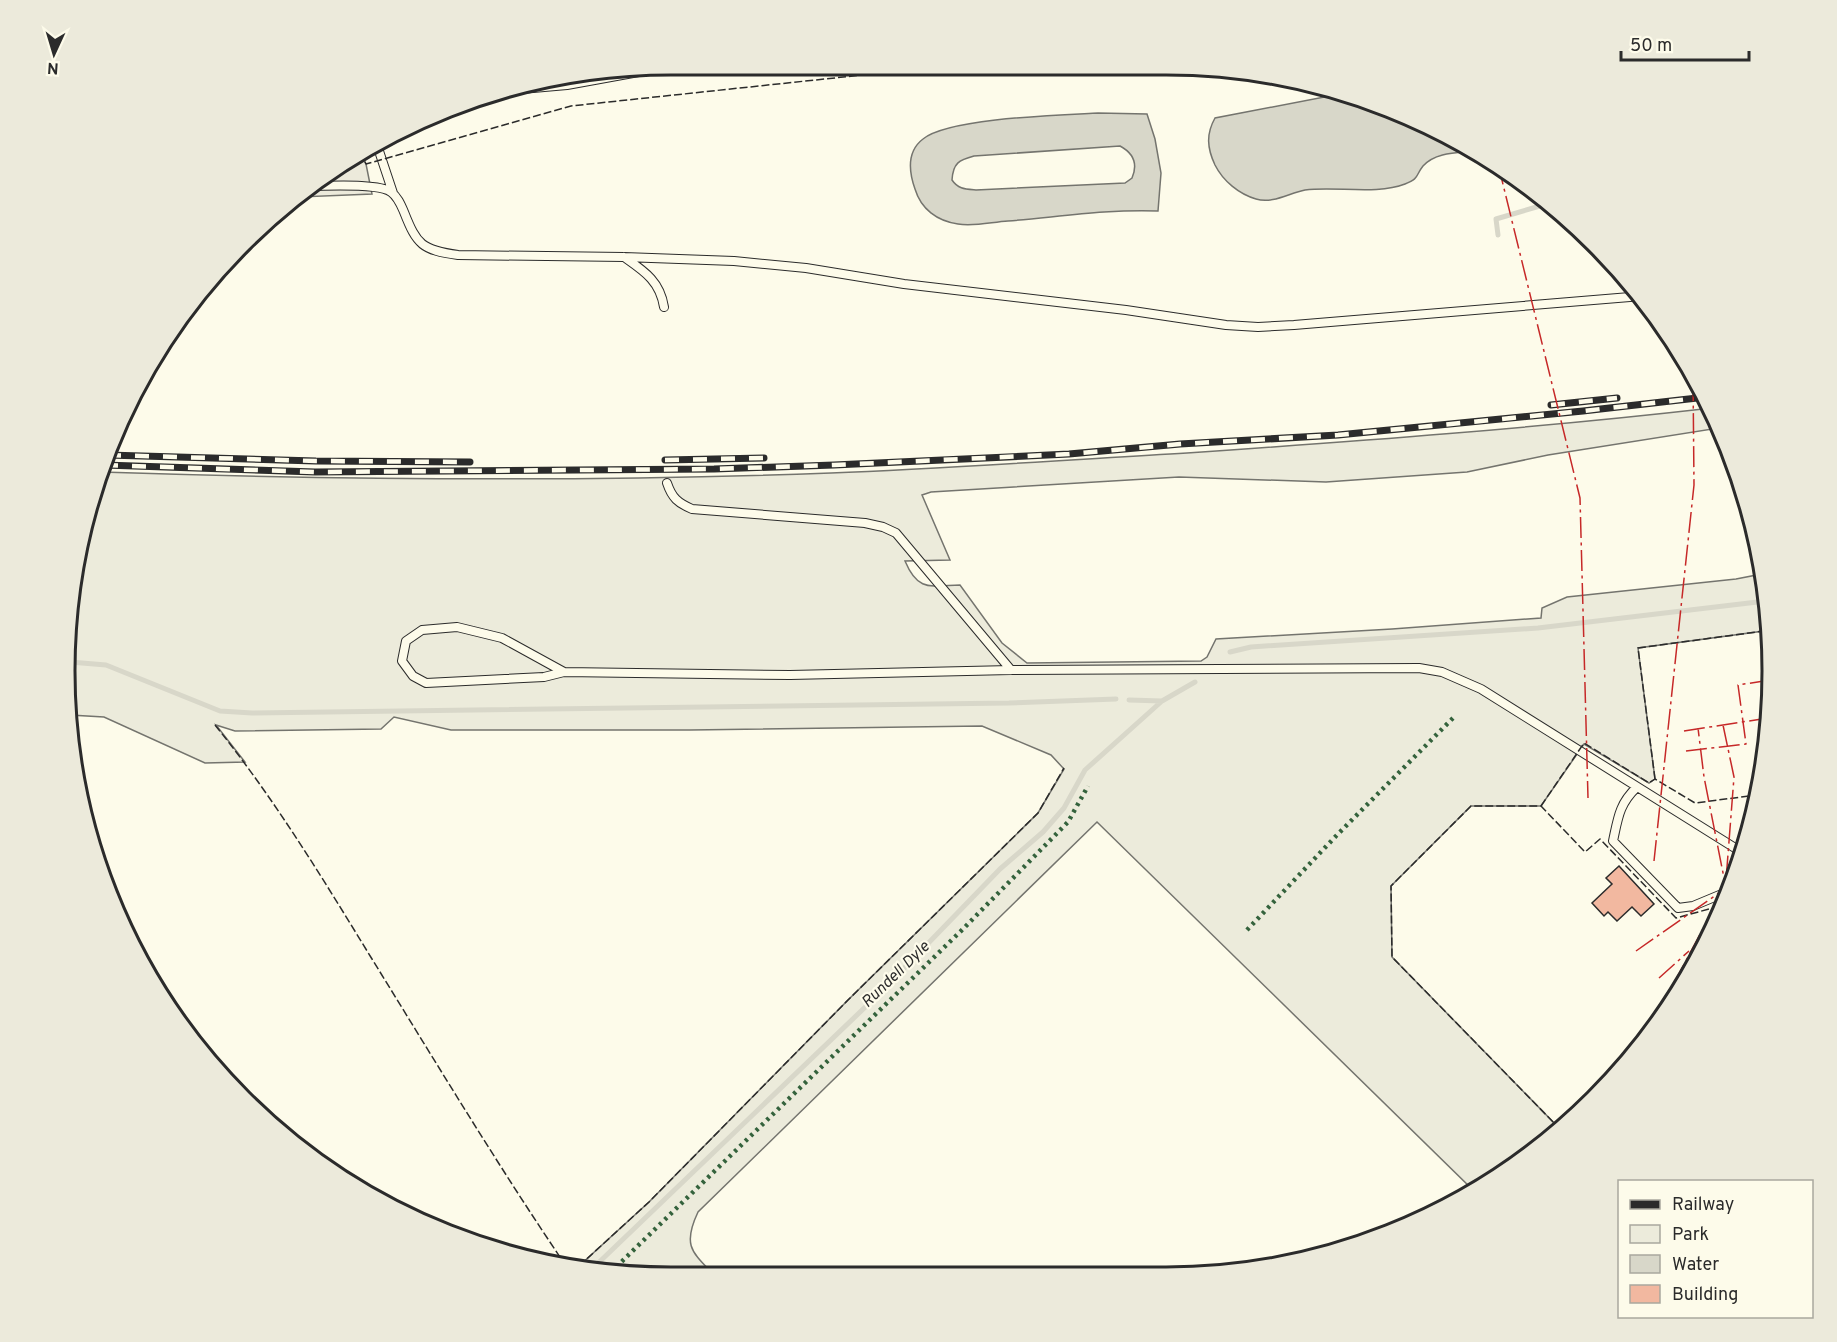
<svg xmlns="http://www.w3.org/2000/svg" width="1837" height="1342" font-family="Overpass,sans-serif">
  <style>
    .green { fill: #ecebdb; stroke: #74746e; stroke-width: 1.5 }
    .parking { fill: #eceadb; stroke: #74746e; stroke-width: 1.5 }
    .water { fill: #d8d7c9; stroke: #74746e; stroke-width: 1.5; fill-rule: evenodd }
    .lines { fill: none; stroke-linecap: round; stroke-linejoin: round }
    .stream { stroke: #d8d7c9; stroke-width: 5 }
    .building { fill: #f2b8a0; stroke: #2b2b2b; stroke-width: 1.5 }
    .lane-casing { stroke: #2b2b2b; stroke-width: 10 }
    .lane { stroke: #fdfbea; stroke-width: 8 }
    .rail-casing { stroke: #2b2b2b; stroke-width: 7 }
    .rail { stroke: #fdfbea; stroke-width: 4.5; stroke-dasharray: 14; stroke-linecap: butt }
    .hedge { stroke: #34623c; stroke-width: 4.5; stroke-dasharray: 3 4.5; stroke-linecap: butt }
    .fence { stroke: #2b2b2b; stroke-width: 1.5; stroke-dasharray: 8 3; stroke-linecap: butt }
    .power { stroke: #c62828; stroke-width: 1.5; stroke-dasharray: 21 4.5 3 4.5; stroke-linecap: butt }
    .labels { text-anchor: middle; dominant-baseline: central; stroke-width: 4.5; stroke-linejoin: round; paint-order: stroke }
    .water-label { font-size: 16px; font-style: italic; fill: #2b2b2b; stroke: #fdfbea }
    .rim { fill: none; stroke: #2b2b2b; stroke-width: 3 }
  </style>
  <rect width="100%" height="100%" fill="#fdfbea"/>
  <path class="green" d="M1712,408L1719,428L1548,455L1467,472L1326,482L1179,477L931,492L922,495L950,560L905,561C918,592 930,586 960,585L1002,643L1027,663L1201,661L1207,657L1216,639L1392,629L1541,618L1542,608L1567,597L1736,579L1762,574L1771,630L1638,648L1655,779L1649,783L1584,744L1541,806H1471L1391,886L1392,957L1558,1127H1562L1535,1152L1472,1189L1097,822L698,1212C682,1246 692,1252 715,1276H631L579,1266L649,1202L848,1000L1038,813L1064,769L1051,755L982,726L690,730H451L394,717L381,729L235,731L216,725L245,762L205,763L104,717L70,715V591L85,514L101,472C344,480 588,482 831,473C949,468 1068,460 1187,453C1362,441 1537,428 1712,408Z"/>
  <path class="parking" d="M360,152L366,164L372,194L300,197L334,167Z"/>
  <path class="water" d="M1345,93L1398,111L1475,151C1457,153 1436,152 1423,166C1415,176 1420,178 1405,184C1377,195 1335,186 1305,190C1289,193 1273,204 1256,199C1239,194 1223,181 1215,165C1207,148 1206,134 1215,118Z
    M1098,113L1147,114L1155,139L1161,173L1158,211C1107,209 1058,217 1008,221C992,222 973,227 958,224C937,221 921,209 915,189C909,172 906,152 923,139C949,118 1061,115 1098,113ZM1120,146C1133,153 1138,164 1132,178L1125,183L976,190C965,189 958,189 952,180C953,163 959,160 974,156Z"/>
  <g class="lines">
    <path class="stream" d="M1498,235L1496,219L1550,203
      M1230,652L1251,647L1538,628L1766,601
      M70,662L106,665L220,711L252,713L1009,703L1116,699
      M1129,700L1162,701
      M592,1269L882,991L1000,869L1043,832L1064,808L1085,770L1162,701L1195,682"/>
  </g>
  <path class="building" d="M1619,866L1654,904L1641,916L1632,907L1617,921L1608,912L1604,916L1592,903L1612,884L1606,878Z"/>
  <g class="lines">
    <defs>
      <path id="lane" d="M498,91L567,85L644,71L699,65
        M376,142L393,193
        M312,186C329,186 379,183 391,192C398,197 401,205 404,212C417,245 422,250 458,255L624,257L734,261L806,268L904,284L1126,310L1226,325L1258,327L1294,325L1642,296
        M624,257C644,271 660,281 664,307
        M667,483C672,498 678,503 692,509L865,523L883,527L896,533L1011,670
        M564,672L502,638L457,627L422,630L406,641L402,661L413,676L426,683L544,677L564,672L790,675L1011,670L1419,668L1442,672L1481,689L1743,853
        M1637,787C1619,804 1618,818 1613,841L1678,908L1693,906L1729,891"/>
    </defs>
    <use href="#lane" class="lane-casing"/>
    <use href="#lane" class="lane"/>
    <defs>
      <path id="rail" d="M1551,405L1617,398
        M107,455L316,461L470,462
        M665,460L764,458
        M104,465L315,472L714,469L834,465L1069,454L1180,444L1338,435L1583,411L1706,397"/>
    </defs>
    <use href="#rail" class="rail-casing"/>
    <use href="#rail" class="rail"/>
    <path class="hedge" d="M1247,930L1336,836L1454,717
      M611,1272L963,929L1068,822L1088,786"/>
    <path class="fence" d="M360,152L366,164L571,106L956,65
      M215,725C274,798 323,879 372,959C435,1061 497,1164 564,1263
      M1655,779L1638,648L1771,630
      M1541,806L1584,743L1649,783L1655,779L1695,803L1757,795
      M1562,1127H1558L1392,957L1391,886L1471,806H1541L1585,852L1600,839L1676,918L1709,909L1717,917
      M579,1266L649,1202L848,1000L1038,813L1064,768"/>
    <path class="power" d="M1498,164L1580,498L1588,798
      M1723,725L1734,777L1726,880
      M1684,731L1768,718
      M1686,751L1746,744L1738,685L1770,680
      M1654,861L1694,485L1693,376
      M1636,951L1726,888L1704,777L1698,728
      M1659,978L1689,951
      M1674,983L1725,888"/>
  </g>
  <g class="labels">
    <g class="water-label">
      <text transform="translate(896 975) rotate(-44)">Rundell Dyle</text>
    </g>
  </g>
  <path d="M0 0H1837V1342H0ZM671 75H1166A596 596 0 0 1 1762 671V671A596 596 0 0 1 1166 1267H671A596 596 0 0 1 75 671V671A596 596 0 0 1 671 75Z" fill="#eceadb" fill-rule="evenodd"/>
  <path class="rim" d="M671 75H1166A596 596 0 0 1 1762 671V671A596 596 0 0 1 1166 1267H671A596 596 0 0 1 75 671V671A596 596 0 0 1 671 75Z"/>
  <rect x="1618" y="1180" width="195" height="138" fill="#fdfbea" stroke="#a9a89e" stroke-width="1.5"/>
  <rect x="1630" y="1200" width="30" height="9" fill="#2b2b2b" stroke="#a9a89e" stroke-width="1.5"/>
  <text x="1672" y="1210" font-size="18" fill="#2b2b2b">Railway</text>
  <rect x="1630" y="1225" width="30" height="18" fill="#ecebdb" stroke="#a9a89e" stroke-width="1.5"/>
  <text x="1672" y="1240" font-size="18" fill="#2b2b2b">Park</text>
  <rect x="1630" y="1255" width="30" height="18" fill="#d8d7c9" stroke="#a9a89e" stroke-width="1.5"/>
  <text x="1672" y="1270" font-size="18" fill="#2b2b2b">Water</text>
  <rect x="1630" y="1285" width="30" height="18" fill="#f2b8a0" stroke="#a9a89e" stroke-width="1.5"/>
  <text x="1672" y="1300" font-size="18" fill="#2b2b2b">Building</text>
  <g transform="translate(54 54) rotate(184)" stroke="#fdfbea" stroke-width="4.5" paint-order="stroke">
  <path d="M0-4.5L10 22L0 15L-10 22Z" fill="#2b2b2b"/>
  <text y="-9" font-size="16" font-weight="bold" text-anchor="middle" fill="#2b2b2b">N</text>
  </g>
  <path d="M1621 51v9h128v-9" fill="none" stroke="#2b2b2b" stroke-width="3"/>
  <text x="1630" y="51" font-size="18" fill="#2b2b2b" stroke="#fdfbea" stroke-width="4.5" paint-order="stroke">50 m</text>
</svg>
